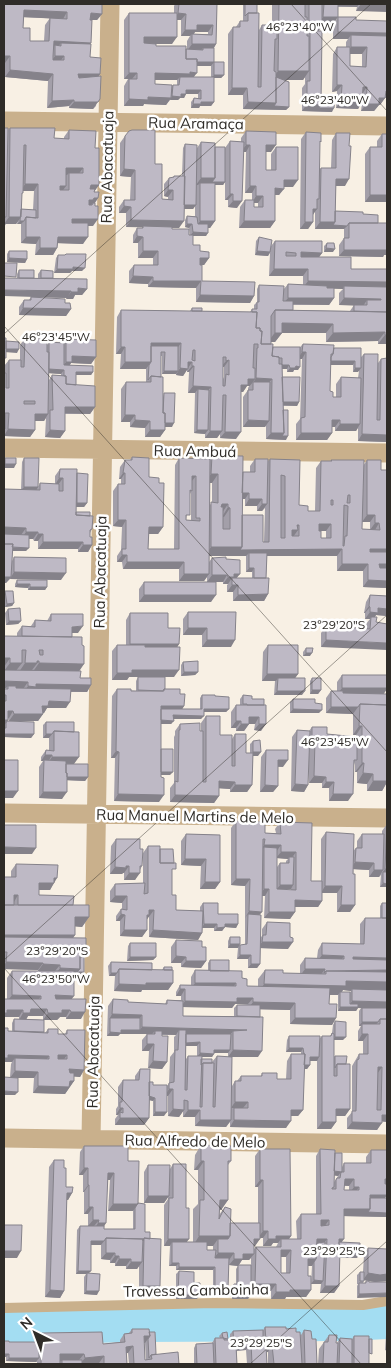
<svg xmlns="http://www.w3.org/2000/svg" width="391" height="1368" font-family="Mulish,sans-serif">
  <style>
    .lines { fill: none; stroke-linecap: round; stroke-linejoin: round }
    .river { stroke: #a3ddf2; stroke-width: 36 }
    .lane { stroke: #c9b08c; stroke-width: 10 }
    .street { stroke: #c9b08c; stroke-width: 19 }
    .wall { fill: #a39fa9; fill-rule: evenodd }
    .shaded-wall { fill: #85828a }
    .building { fill: #beb9c5; stroke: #85828a; fill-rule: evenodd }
    .ticks { fill: none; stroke: #2f2c28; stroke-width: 1; stroke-opacity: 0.45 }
    .labels { text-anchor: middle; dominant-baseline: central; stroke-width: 5; stroke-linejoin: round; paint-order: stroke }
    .street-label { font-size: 15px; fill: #2f2c28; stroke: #fff }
    .ticks-label { font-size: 12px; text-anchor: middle; fill: #2f2c28; stroke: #fff; stroke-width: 5; stroke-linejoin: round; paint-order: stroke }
  </style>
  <rect width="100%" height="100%" fill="#f8f0e4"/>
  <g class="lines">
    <path class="river" d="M4,1327L135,1324L345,1323L387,1321"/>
    <path class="lane" d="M4,1308L214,1303L363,1305L387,1301"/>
    <path class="street" d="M4,121L387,126
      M4,448L387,453
      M4,813L387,818
      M4,1138L387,1144
      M91,1140L110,4"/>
  </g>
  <path class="wall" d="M4,4L102,14L97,20H92L90,44V57L100,74L99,76L96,106L93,109L69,108V106L47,108L48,81L5,77V63H4ZM24,17L63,19L50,18L45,25L44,41H30L23,28Z
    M175,4H217L216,44L214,48V62L224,75L221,78H214V102L211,106H200L199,108H191V102L194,98L198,99V94H186L184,98H180L178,100H170L166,105L144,104L143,106H124V86L128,79H124V20L129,13H174V6ZM177,20H181V36H190L187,41V49L156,46V44H172ZM195,32H208V34H194ZM197,66H211V77H194ZM155,80H177V85H173L172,86L155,84Z
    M243,4H257V13L259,30L262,25H272V4H387L356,11L357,7H338L333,24L322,23L319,31L321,96L332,112L302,111V88L305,84V77L303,80H286L289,107L286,110L243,109V95H228V34L233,27H236L240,21H243Z
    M338,17L356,20L387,98H385L380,105H379L374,111H361L362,103L358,109L336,108L337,91L332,92L333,54L337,47H346V42L348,39H333V24ZM350,54H362V67L350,66Z
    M10,128L54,138L64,139V137L69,130L95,148L99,185L94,191L98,198L95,203L93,226H88L83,244L58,243L57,248L53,255H35L36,244L21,243V224H17L18,222L16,224H6L4,227L8,130ZM23,191H34L33,210L21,209V196Z
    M246,131L271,152H266V170H271V154L276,147L293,187H284L279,195H275V221L270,228H239L240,207L245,200H252V193H245L246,152H243L237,208L228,207V200H225V182L223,185H215V221L210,228H208L206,236H193V245L200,251L209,258L204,265H201L202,281L254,296L250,303L196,302V288L148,287V284L129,283V271L134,265H153V258H138V243H133V235L137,228H142V227H126V213H119V207L124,200H130L131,177L120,176V143L125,136L155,164L162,199L168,200V197L164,196V184L169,178L173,177L174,176H182L183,148L185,144L197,148L201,142L215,147L225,148L230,141L241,142V138ZM254,203H258V207H254ZM195,206V216H187L185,220V227L189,228L190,235L172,229V228H179L184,209H193Z
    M306,132L319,144V170L321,168H331L332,140L336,133L345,186H336L335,211L363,214L378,223H387V255H384L383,257L339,256V245L344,238V229H315V211L313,215V222L308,229H300L301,139Z
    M382,134H387V202H365V154L370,147H377V141Z
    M259,237L271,246L275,241L322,253L319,257L351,269H387V344H378V341L326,342V333H282L275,342H271V344L273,347H300L303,344L334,348L361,357L364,354L378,363L381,359L387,442L358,441V428L356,431H335V427H332V433L327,440H296V424L300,419L302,359H300L298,370H294L293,372H287V369H282V377L299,402L297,406H283L286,440L266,439V425L265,427H243V397L248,390V388L251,383L250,386H247L243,392H241L236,439L220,438V434L217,438H205V434L194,433L195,393H188L189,372H187V370L183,376L176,375V374H162V356H161V377L163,394L172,427H165V430L160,437H145V428L130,427V422H121V389L126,382H146V369H120L121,354H116L117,317L121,310L190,311L192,308L202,311L250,312L252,309H254V305L257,302V289L259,285L283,290L288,284L303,285V276H269L270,253L268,256L255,255L256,241ZM334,288L343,289L339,293V305H354L350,311L293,310V305H329L334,298ZM330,365H353V372L359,371L358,378L341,377L336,384V397H333L330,391ZM223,367H224V377L223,379Z
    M327,243L333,252H324V246Z
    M9,251L27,259L25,263L7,262V254Z
    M66,254L82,271H72L70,273H54L56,258L58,255H65Z
    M19,270L34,278H38V274L41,270L53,278L87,289L82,295H75L73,299H66L67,298L38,297L65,303L71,309L66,316L19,315V307L24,300H29L31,297L16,278H17V274Z
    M25,338L45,342L47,345L49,342L64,343L66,339L96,357L91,364L71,363L70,365L93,372L91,375H76V385L95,407L90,414H65V431L60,438L45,437L46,418L44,421H35V430L30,437L4,436V366L9,360H20V345ZM49,373L61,374V376L52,375L49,380Z
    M212,456L242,472H250V466L255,459L268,461L270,459L300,460L299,505L308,511H315L316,468L321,461H330L331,460L363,466L367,460L381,470L387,588L363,587V571H337V556H267L266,578L268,594L264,601H233V592H227V585L228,584H223V582H216L211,602H139V589L144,582H207V577L204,581H179V569H123L122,562H117V556L121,550L122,527L113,526V491L118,484H121V479H119L120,467L125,460H130L132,457L149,477L159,483L163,527L158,534H149L148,549H174L175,465L179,458L210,459ZM210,483H212V502L210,505ZM191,492V520H186L190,494ZM242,499H245V506H257V511H262L265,508L264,542H263L242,515ZM362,522H370V530L362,529ZM321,531H326V538H321ZM209,556H246V572H252V578H236L226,559L212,558L209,562Z
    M24,458L38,487L40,483L55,484V476L60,469L77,473L87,503L84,507H76V512L90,516L92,529L90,533V537L92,545L88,552H78V549H38V541H34L33,539H29L26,551H12V561L14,557L61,580L10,579L6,583H4V489L21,490L22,462Z
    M17,580L47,587L45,590H28V588L15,587V584Z
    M5,591L14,603L12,606L5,607L4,594Z
    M370,595L387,596V616L376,615L375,617L376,622L387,624L321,647V633L326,626L366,628V624L370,619H365V613H364L366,602Z
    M8,609L21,621L18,624L6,625L5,613Z
    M188,612L231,647H202V635H183V619Z
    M130,613L168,628L179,644L177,647L174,677H139L165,689L180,694L184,706L182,709H200V698L202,695L215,696L229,709L226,712H204L201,719H174L171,724H161V749L170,775H161L159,802L114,801L115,758H111L112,696L117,689L136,691V681L138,677H129L127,680H112V651L117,645H126V620Z
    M51,614L78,633H72V637L80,678L91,685L87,692H71L66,708H47L44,713H43V714L38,721H9L8,718L7,721L34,734L31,738L4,737V689L6,688H4V637L17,636V633L22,626H31L35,620L47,621Z
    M268,645L298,674L295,678L302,695H274L275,681H262L263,652Z
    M306,648L310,656H303V652Z
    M183,662L198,672L195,675L181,676V665Z
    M342,675L384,694H387V784H386L382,791H367V784L357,783V772H355V762L354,765L348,801H329V788H322V783H309V748L308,785L304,792L291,791L292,737L297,730L309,731L312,727L327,734L356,737V735H353V714L326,713V698L331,691H337V682Z
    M312,678L321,690L318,694H310V681Z
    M243,695L252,699H264L261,731L254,730L255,724H249L244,731H236V728H231V712L236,705H240V699Z
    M293,699L315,703L319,713H290V702Z
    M206,716L220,735L232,739L235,734L246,753H250V744L253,741L258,756H253L252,785L247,792H230V789L219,788V796L214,803L170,802V788L174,783V737L175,735V731L180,724L201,731V723Z
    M46,722H74V764H66L88,777L85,781L67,780L62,799L39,798V767L43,761H41V757L46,750L49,751V738H43V725Z
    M266,750L283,767H278V786L273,792H260L261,757Z
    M236,821L265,833H276L275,829L280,822L311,881H321V839L326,832L353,851L356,848H357V841L362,834H382V831L387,824V887H380L381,875L379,877H369V870L353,869L355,905L350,912H337V893H322V901L318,907H295V912L290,919L264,918L265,896H262L259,915L260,938L262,936V929L267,922L288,949L260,948V964L257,968H248V959H237L238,948H228V941L230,937L240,945H245V886L231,885V828ZM277,858L288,859L286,861V863H280L277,867ZM277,889H291V890Z
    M186,834L220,835V882L215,889H200L201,866L181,865V841Z
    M116,839L140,849L142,866L135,880H124V873H123L122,874H110L111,846Z
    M148,846L160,849L172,874V895L176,910L200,911V907L203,903L218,914L238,924L236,928L225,927L222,931H214V928H202V933L198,940L149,937V917H148L147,919V930L142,937L120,936V921H116V916L121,909H122V903L110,902V891L115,884L143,883V853Z
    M16,864L54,882L50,890H39V895L73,905L89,917L82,927L75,926V935L73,938L84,957V972L81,976L74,975L71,999L81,1019H66V1017H60L57,1020H44V1032L45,1033L48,1029L58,1034H65L67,1030L84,1070L80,1077L74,1076V1081L65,1094L33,1093L34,1078H18L15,1095L10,1077L11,1064L12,1062H5L4,1063V1028L8,1031H12V1023L14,1019H19V1017H4V1018V999H7V978L12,971H38V970L4,969V877H11V871ZM28,1016H43V1020L26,1019Z
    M382,903H387V1122L382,1121L377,1130L347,1129V1118L352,1112V1066L359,1054H363V1041H358V1031L361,1026H359V1011L361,1008H358L356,1011H338V995H329V1004L336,1018L332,1025L290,1024V1010L260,1009L258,1057H232V1086L235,1081H237L241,1076H261L262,1073L277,1079H286L287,1061L291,1054H301V1052H286L287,1040L289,1036L319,1039L322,1036H330L332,1033L333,1025L335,1021L343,1040H334V1056L346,1064L350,1109L345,1116H336V1122L331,1129H317V1061H310V1065L307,1069H304L303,1110L298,1116H291L286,1128L230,1127V1122L226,1127L195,1126V1117H183V1111L179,1117L168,1116V1096H167L164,1116H153V1101L149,1100V1118L144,1125H115V1119L118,1115H116V1109L118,1106V1087L123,1080H135V1076L140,1069L153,1085L167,1086L169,1083L170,1057L174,1052V1037L176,1035H162L167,1062L162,1069L148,1068L149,1051H142V1040L147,1034H120L118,1036H107L108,1006L113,999L128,1002L165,1004L167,1000H181V996H176V992L180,985H191V977L195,970L208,971V963L210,960L242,978L247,986L258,987V979L265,970L283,973L300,974V965L305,958H317L318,950L322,943L360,944V924L365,918H380V906ZM343,990L351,991L350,992H342ZM235,1004H248L237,1005L234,1008V1016H183V1007L232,1008ZM186,1046H197V1056H188L186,1059ZM214,1053H228V1057L217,1056L212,1062L201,1059L202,1057H212Z
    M176,940L202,947L206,961L201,968L181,967V963H171V947Z
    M130,943L156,957L153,960L127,961L128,946Z
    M111,962L152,970H162L164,967L173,983L168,990H142L141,992L114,991L115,976H109L108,966Z
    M201,1145L231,1161L228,1165V1200L221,1210H219V1215L225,1207L230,1223H258V1187H255V1156L260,1149L291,1236L289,1239H297L296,1221L301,1214H316V1156L320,1149L335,1153L342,1167L344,1163H366V1157L371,1150L387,1195L385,1198H387V1217L344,1216L341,1242L357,1258H340L339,1286L334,1293H320L321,1284H311L312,1266H308V1276L311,1290L306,1297H286L285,1299H271V1291H251L248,1299H232V1288L234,1284H236V1269L238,1266L229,1265V1260L228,1288L226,1292H213V1270H176V1266H169L170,1246H164V1205L168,1199V1197L164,1203H144V1172L148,1165L170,1169L173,1164L186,1208L187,1242H193V1209L198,1204V1170H194L195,1155ZM334,1175L338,1176L334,1182ZM344,1186H349V1190H344ZM260,1238H263V1246H271L273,1243H278L276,1247H256L254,1249V1246H255ZM207,1246H213V1250H207ZM281,1257H286V1273H281ZM251,1258V1265H239L242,1260H249Z
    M84,1146L128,1161L145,1232L150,1239L155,1293H139V1266L137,1269H126V1266H115V1263H110V1260L101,1259V1245H91L89,1273L97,1295L84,1294V1277L86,1274H76L77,1230L80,1226H88V1214H84V1192H83V1175H79L80,1152ZM108,1180H110L108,1211H133V1229H104Z
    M54,1160L64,1168L66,1187L72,1193L68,1200H67L64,1291L60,1298L45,1297L49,1167Z
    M368,1248L387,1281L375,1282L364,1280L363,1283H365L366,1281L369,1282L357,1298V1286L358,1284H357V1275L360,1272H363L364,1255Z
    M179,1271L194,1283L197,1299H176V1274Z
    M265,1327L286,1329L296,1332L301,1335L304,1330L312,1339L317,1364H268V1352H266L267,1364H247L246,1350L237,1351V1364H194V1348L196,1344L212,1343L215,1338H220L219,1336L222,1333L228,1340H230V1334L233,1331L263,1330Z
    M132,1329L149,1332L156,1354L179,1364H129L128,1353H127V1364H99V1363L83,1364H37V1362L6,1361V1357H4V1341L9,1342H37V1340L42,1333L103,1344L120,1342V1340L124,1334L129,1333ZM144,1343H145L146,1360H145Z
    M387,1333V1364H386L387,1351L385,1350L386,1335Z
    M329,1335L336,1343H337L340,1338L352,1339L354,1336L369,1357V1364H318L319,1349Z"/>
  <path class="shaded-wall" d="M335,4H359L357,7L333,6Z
    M361,4L387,5V12L356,11Z
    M24,10L67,12L63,19L19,17Z
    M91,13L102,14L97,20H86Z
    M178,13L186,14L181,20H174Z
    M323,17H338L333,24L319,23Z
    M197,25H213L208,32H195L192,36V34L190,36H181L185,30Z
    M309,26H322L317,33L310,31L308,33H304Z
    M338,32L387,33V40L351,35L348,39H333Z
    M144,37H177L172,44H139Z
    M54,41L91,43L86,49L61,46V43L57,48L55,45L53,48Z
    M192,44H216L212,51L203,48L200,51H187Z
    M351,47H367L362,54H346Z
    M4,56H10L5,63H4Z
    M55,56H64L59,63H50Z
    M184,62H214L211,66H181Z
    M10,70L53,74L48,81L5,77Z
    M278,71H309L303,80H272Z
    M129,73H137L132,79H124Z
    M155,73L190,72L197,73L192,79L180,77L177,80H150Z
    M78,74H100L96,80H74Z
    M214,75H224L221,78H211Z
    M337,85H342L337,91L332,92Z
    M363,87H367L362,94Z
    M232,88H247L243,95H228Z
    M186,90H201L198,94H183Z
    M181,94H186L184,98H180L178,100H170L172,96Z
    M148,97L171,98L166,105L144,104L143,106H124L129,99Z
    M379,98H385L380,105H379L374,111H361L366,104Z
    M100,99L93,109L69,108L74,102Z
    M74,100L69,106L47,108L52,101Z
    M341,101L362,102L358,109L336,108Z
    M201,102H214L211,106H200L199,108H191L193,104Z
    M248,102L276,103L289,107L286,110L243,109Z
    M307,104L321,105L334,108L332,112L302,111Z
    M246,145H250L246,152H241Z
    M266,145H276L271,152H261Z
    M66,168H83L78,175L69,173L67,175H61Z
    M124,169L135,170L131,177L120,176Z
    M201,178H215L210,185L200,183L198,185H196Z
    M336,179H349L345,186H331Z
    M284,180H298L293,187H279Z
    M212,182H225L223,185H210Z
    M25,184H38L34,191H21Z
    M91,185H99L94,192H86Z
    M60,186H66L61,193H55Z
    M250,186H256L252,193H245Z
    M275,188L284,189L279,195H271Z
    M168,190H173L168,197L164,196Z
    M230,194H233L228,200H225Z
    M370,195H387V202H365Z
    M256,196H263L258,203H252Z
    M94,198H98L94,204L93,203L89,207V200Z
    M233,201H242L237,208L228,207Z
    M182,205H196L193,209H180Z
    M124,206L131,207L126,213H119Z
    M313,209H317L312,216Z
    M9,217H21L16,224H4Z
    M72,219H98L93,226H67Z
    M131,220L184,221L179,228L126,227Z
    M20,221H24L21,224H17Z
    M200,221H215L210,228H195Z
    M244,221H275L270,228H239Z
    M305,222H313L308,229H300Z
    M320,222H335L347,226L344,229H315Z
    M187,224H192L189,228L185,227Z
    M193,232L208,233L206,236H190Z
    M137,236L143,237L138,243H133Z
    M26,237H40L36,244L21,243Z
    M58,237H88L83,244L53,243Z
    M40,248H57L53,255H35Z
    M326,248L335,249L333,252H324Z
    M387,248V255H384L383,257L339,256L344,250Z
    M143,251H158L153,258H138Z
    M257,251L270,252L268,256L255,255Z
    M301,252L322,253L317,260L297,259Z
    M9,258L27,259L25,263L7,262Z
    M200,258H209L204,265H195Z
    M73,267L85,268L82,271H72L70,273H54L57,269Z
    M274,269H308L303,276H269Z
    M133,276L153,277L148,284L129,283Z
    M153,281H201L196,288L148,287Z
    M308,281L387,282V289L344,286L343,289L303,288Z
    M78,288L87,289L82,295H75L73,299H66L71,292Z
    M4,290L71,291L67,298L4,296Z
    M200,295L254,296L250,303L196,302Z
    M288,298H334L329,305L283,304Z
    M344,298L381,299L376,306L367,300L363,306L339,305Z
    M23,308L71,309L66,316L19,315Z
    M282,323L333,324L326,333H282L275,342H268Z
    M385,332L378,341L326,342L333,333Z
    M385,335H387V344H378Z
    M151,343H181L176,350H149Z
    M121,347H125L121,354H116Z
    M4,349H19L17,353L4,352Z
    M302,352H306L302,359H298Z
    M72,356L96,357L91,364L71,363L67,369L61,368L66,362Z
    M229,360L224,367H221L226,361Z
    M331,361H355L353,365H328Z
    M125,362H151L146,369H120Z
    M188,362H192L183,376L176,375L180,368Z
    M282,365H289L287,369H280Z
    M192,366H194L189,372H187Z
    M296,366L300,367L298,370H294L293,372H287L290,368Z
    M355,368H361L358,372H353Z
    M49,369L64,370L61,374L46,373Z
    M164,371H178L176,374H162Z
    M76,372H93L91,375H74Z
    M256,378L272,379L267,385L253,383Z
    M248,379H255L250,386H247L243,392L236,391L241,385Z
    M193,386L211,387L206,393L198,389L195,393H188Z
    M282,402H299L297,406L280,405Z
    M65,407H95L90,414L60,413Z
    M35,414H48L44,421H30Z
    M125,415H135L130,422H121Z
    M135,420L150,421L145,428L130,427Z
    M248,420L269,421L265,427H243Z
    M332,420H340L335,427H328Z
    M163,423H174L172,427H160Z
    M340,424H360L356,431H335Z
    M8,429L35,430L30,437L4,436Z
    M50,430L65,431L60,438L45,437Z
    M150,430H165L160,437H145Z
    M197,430H208L205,434L194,433Z
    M210,431H222L217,438H205Z
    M225,432H241L236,439L220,438Z
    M271,433H284L288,436L286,440L266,439Z
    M301,433H332L327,440H296Z
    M362,434L387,435V442L358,441Z
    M5,464H16L14,468H4Z
    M123,473H125L121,479H119Z
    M211,474H218L212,483H205Z
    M192,476H196L191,482Z
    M59,478H63L58,485H55Z
    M24,487H38L36,491L21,490Z
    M242,493H249L245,499H238Z
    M249,499H262L257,506H245Z
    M74,503H87L84,507H72Z
    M222,504H228L222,513H215Z
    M262,504H267L262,511H257Z
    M228,507L230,508L224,517H222Z
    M367,515H375L370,522H362Z
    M118,520H126L122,527L113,526Z
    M375,523H379L375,530H370Z
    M319,524H331L326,531H314Z
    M297,525H299L296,530H298L293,537H287L292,530Z
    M4,527L26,528L21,535L4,534Z
    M149,527H163L158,534H144Z
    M26,532H38L33,539H21Z
    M38,534H43L38,541H34Z
    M43,542H83L78,549H38Z
    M83,545H92L88,552H78Z
    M4,547L29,548L26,551H4Z
    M211,547H242L342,549L337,556H249V553L246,556H204Z
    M370,549H387V556H366Z
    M122,555H127L122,562H117Z
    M127,562H184L179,569H123Z
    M342,564H368L363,571H337Z
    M379,564H387V571H375Z
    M249,568H254L252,572H246Z
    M14,572L66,573L61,580L10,579Z
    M184,574H209L204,581H179Z
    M234,574H240L235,580L232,578L228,584H223L228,577Z
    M212,575H227L223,582H207Z
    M4,577H11L6,583H4Z
    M368,580L387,581V588L363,587Z
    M17,584H30L28,588L15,587Z
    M232,585H238L233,592H227Z
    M30,587H47L45,590H28Z
    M268,594L264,601H233L238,595Z
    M144,595H216L211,602H139Z
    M14,603L12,606L5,607L7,604Z
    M369,606L370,607L365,613H364Z
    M378,608L387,609V616L376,615L373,620L371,617L370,619H365L370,612Z
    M9,621H21L18,624L6,625Z
    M83,626L78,633H67L72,627Z
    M188,628H207L202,635H183Z
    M207,640H235L231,647H202Z
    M326,640L387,643V650L321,647Z
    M130,644H179L175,651H126Z
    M306,653H312L310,656H303Z
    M4,658H10L4,667Z
    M37,661H39L32,670L19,672L25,663Z
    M10,663H22L15,672L4,671Z
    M39,663L84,664L78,673H32Z
    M132,670H179L174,677H129L127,680H112L117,673Z
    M184,672H198L195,675L181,676Z
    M267,674H298L293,681L278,678L276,681H262Z
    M4,681L28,682L23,689L8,688V686L6,688H4Z
    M36,684L91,685L87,692L33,691L23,693L28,686Z
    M342,688H387V689L383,695H337Z
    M312,690H321L318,694H310Z
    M277,691H305L302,695H274Z
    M49,701L70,702L66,708H47L44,713H38L42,706Z
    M161,706H184L180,713L159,709Z
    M331,707H358L353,714L326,713Z
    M204,709H229L226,712H201Z
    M293,709L322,710L319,713H290Z
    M8,711H13L9,718H4Z
    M14,714H43L38,721H9Z
    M173,715L204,716L201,719H171Z
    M249,717H259L255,724H249L244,731H236L241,724Z
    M4,720H8L4,726Z
    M159,720L174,721L171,724H157Z
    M236,721H241L236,728H231Z
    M259,724H266L261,731L254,730Z
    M359,726H362L356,735H353Z
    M4,734H34L31,738L4,737Z
    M46,734H52L49,738H43Z
    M312,741H315L310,748H307Z
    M116,751L119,752L115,758H111Z
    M253,752H261L258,756H250Z
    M45,755H52L48,762L44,760L43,761H41Z
    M52,757H79L74,764L48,763Z
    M278,760H288L283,767L273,766Z
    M362,763H364L357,772H355Z
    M159,772H173L170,775H156Z
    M363,773L373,774L367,784L357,783Z
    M314,776L326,777L322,783H309Z
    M63,777H88L85,781L61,780Z
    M387,777V784H386L382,791H367L373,781Z
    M219,781L235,782L230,789L214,788Z
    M326,782H334L329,788H322Z
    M295,784L308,785L304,792L291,791Z
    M235,785H252L247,792H230Z
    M265,785L278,786L273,792H260Z
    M4,791H18L13,798H4Z
    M43,792H67L62,799L39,798Z
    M118,794L164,795L159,802L114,801Z
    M333,794H353L348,801H329Z
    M175,795L219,796L214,803L170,802Z
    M264,845H281L276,852L264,847L261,852H260Z
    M4,847L36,848L32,854H4Z
    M281,852H296L291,859L289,857L288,859L276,858Z
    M185,859H206L201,866L181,865Z
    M355,862L374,863L369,870L351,869Z
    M126,866H129L124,873H123L122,874H110L115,867Z
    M385,869H387V876L383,872Z
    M374,870H383L379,877H369Z
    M129,873H140L135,880H124Z
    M54,878H57L50,890H34L39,883Z
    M236,879H250L245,886L231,885Z
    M205,882H220L215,889H200Z
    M383,883L387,884V887H380Z
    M280,885H293L291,889H277Z
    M325,886H342L337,893H321Z
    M264,889H269L265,896H259Z
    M14,895H18L14,902Z
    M115,896H127L122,903L110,902Z
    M295,900L322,901L318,907H291Z
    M341,905H355L350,912H337Z
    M149,910H154L145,922Z
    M249,911L262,912L257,918L248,914L245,918Z
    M269,912H295L290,919L264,918Z
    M121,914L125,915L120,921H116Z
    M75,917H89L82,927L69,926Z
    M204,924H217L214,928H202Z
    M225,924H238L236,928L225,927L222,931H214L217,928Z
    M124,930H147L142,937L120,936Z
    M153,930L202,933L198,940L149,937Z
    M4,935H75L68,945L4,944Z
    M262,942H293L288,949L258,948Z
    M230,944H240L238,948H228Z
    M80,953H86L82,960L78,957Z
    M240,955H251L248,959H237Z
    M322,955L344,956L339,963L317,962Z
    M176,956L186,957L181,963H171Z
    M130,957H156L153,960L127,961Z
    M353,957L387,958V965L348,964Z
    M186,961H206L201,968L181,967Z
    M6,962L43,963L38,970L4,969V966Z
    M43,964L60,965L55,971H38Z
    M251,964H260L257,968H248Z
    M60,968L80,969L84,972L81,976L55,975Z
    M305,969H325L320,976H300Z
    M346,970H387V977L341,980Z
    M111,973H117L115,976H109Z
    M346,981L387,982V992L352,989L351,991L343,990L340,994V992L338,995L258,994L264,984Z
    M146,983H173L168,990H142L141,992L114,991L119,984Z
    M195,983H236L231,990L191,989Z
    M180,989H185L181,996H176Z
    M12,995L41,996L36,1003L7,1002Z
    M55,995L74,996L69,1003L51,1002Z
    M237,998H253L248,1004H235L232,1008L181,1007L185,1001Z
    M352,1001L387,1002V1009L358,1008L356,1011H338L340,1007H348Z
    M253,1002L295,1003L290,1010L248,1009Z
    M31,1009H47L43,1016H28L26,1020H19L23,1013Z
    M7,1010H23L19,1017H4V1018V1013Z
    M62,1010H70L66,1017H60L57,1020H43L48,1013Z
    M71,1012H85L81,1019H66Z
    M112,1014L142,1015L138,1022L110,1018Z
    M295,1018H336L332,1025L290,1024Z
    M362,1022H378L375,1026L362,1024L361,1026H359Z
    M142,1027L247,1030L233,1031L229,1037L184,1035L179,1030L176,1035L154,1034L155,1031L152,1034H120L118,1036H107L110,1032L121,1030H140Z
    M362,1034H368L363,1041H358Z
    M335,1037H346L343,1040H332Z
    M200,1042L197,1046H181L184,1043Z
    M147,1044H154L149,1051H142Z
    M289,1048H303L301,1052H286Z
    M214,1050H230L228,1053H212Z
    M233,1050L262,1051L258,1057H228Z
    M200,1053L214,1054L212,1057H197Z
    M8,1055L49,1056L44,1063L15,1058L12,1062H5L4,1063V1058Z
    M58,1055H67L62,1062H53Z
    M310,1057H319L317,1061H307Z
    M153,1061L167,1062L162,1069L148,1068Z
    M304,1065H310L307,1069H301Z
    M378,1067H382L377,1074Z
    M69,1069L84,1070L80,1077L65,1076Z
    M15,1071L38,1072L34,1078H10Z
    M70,1081H74L65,1094L33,1093L38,1086Z
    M169,1089H173L168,1096H165Z
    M4,1091L18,1092L15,1095H4Z
    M147,1095L155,1098L153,1101L145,1099Z
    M235,1102H248L243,1108H231Z
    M120,1108H123L118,1115H116Z
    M173,1109L184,1110L179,1117L168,1116Z
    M336,1109H350L345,1116H331Z
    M188,1110H200L195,1117H183Z
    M291,1110H303L298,1116H286Z
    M155,1112H167L164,1116H153Z
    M382,1115H387V1122L377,1121Z
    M120,1118H149L144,1125H115Z
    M200,1120H231L226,1127L195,1126Z
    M234,1120L291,1121L286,1128L230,1127Z
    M322,1122H336L331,1129H317Z
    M352,1122L382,1123L377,1130L347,1129Z
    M201,1161H204L198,1170H194Z
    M84,1168H88L83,1175H79Z
    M333,1171L341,1172L338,1176L331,1175Z
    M108,1173H114L110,1180H103Z
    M345,1179H354L349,1186L340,1185Z
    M385,1179H387V1186H380Z
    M260,1180H263L258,1187H255Z
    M88,1185H89L84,1192H83Z
    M354,1187H359L354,1194H349Z
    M67,1193H72L68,1200H62Z
    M370,1195H387L382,1202H368Z
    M148,1196H169L164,1203H144Z
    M220,1200H228L221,1210H214Z
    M113,1204H138L133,1211H108Z
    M89,1207H93L88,1214H84Z
    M344,1209H370L387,1213V1217L339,1216Z
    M93,1220H99L94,1226H88Z
    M321,1220H329L324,1227H316Z
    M98,1223H106L102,1230H94Z
    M263,1231H268L263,1238H258Z
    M199,1236H230L224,1246L218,1239L213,1246H193Z
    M276,1236H291L286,1243L281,1239L278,1243H273L271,1246H263L268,1239Z
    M168,1239H189L184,1246L172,1242L170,1246H164Z
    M254,1239H260L255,1246H249Z
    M317,1239H327L322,1246H315Z
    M339,1239H344L339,1246Z
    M91,1241H104L101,1245H88Z
    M281,1250H291L286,1257H276Z
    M4,1251H21L17,1258H4Z
    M106,1253H115L110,1260L101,1259Z
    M218,1253H234L229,1260L213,1259Z
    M243,1254H254L249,1260H242L238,1266L229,1265L234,1259Z
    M336,1254H360L357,1258H334Z
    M115,1256H119L115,1263H110Z
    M119,1259H131L126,1266H115Z
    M308,1259H316L312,1266H304Z
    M131,1262H142L137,1269H126Z
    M172,1263H179L176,1266H169Z
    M179,1267H215L213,1270H176Z
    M78,1271H91L88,1274L87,1273L86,1274H76Z
    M368,1273L387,1274V1281L375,1282L363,1280Z
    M314,1280L323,1281L321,1284H311Z
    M255,1284H276L271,1291H250Z
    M143,1286H160L155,1293H139Z
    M325,1286H339L334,1293H320Z
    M215,1288H228L226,1292H213Z
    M50,1290L64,1291L60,1298L45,1297Z
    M290,1290H311L306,1297H286L285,1299H271L276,1292Z
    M86,1291H99L97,1295L84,1294Z
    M387,1293V1297L357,1298L359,1294Z
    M178,1295H200L197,1299H176Z
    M234,1295H251L248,1299H232Z
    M144,1336H150L145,1343H139Z
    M263,1338L261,1342L250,1343L253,1339Z
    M272,1345L268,1352L261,1353L266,1346Z
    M133,1346L128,1353L121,1354L126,1347Z
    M234,1347H248L246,1350L231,1351Z
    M4,1354H9L6,1357H4Z
    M60,1354H84L79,1360L55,1361Z
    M104,1356L99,1363L80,1364L85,1358Z
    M9,1358H39L36,1362L6,1361Z"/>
  <path class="building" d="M4,4H102V14L91,13L90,20H92L91,43L54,41L53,56V60H64V56H55V45L61,46V43L91,44L90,57L101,58L100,74H78L79,78L101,76L100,99L98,102H74V100L52,101L53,74L10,70V56H4ZM24,10L67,12V19L50,18L49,41H30V28H23Z
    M179,4H217L216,44H192V34L212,35L213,25H197V30H185L186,14L178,13Z
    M245,4H257V13H248L245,16Z
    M279,4H305V17H307V36H309V71H278Z
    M309,4H322V26H309Z
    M324,4H338V17H323Z
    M361,4H387V5Z
    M129,13H177V37H144V43L156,44V46H186V59H197V73L190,72V74L155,73V84L172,85L171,98L148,97V100L129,99V79H137V73H129Z
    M248,13H259L258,87H261L262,25H277V39H275L274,71L276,72V103L248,102L247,88H232L233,27H240V21H248Z
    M338,17H356V20L387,21V33L338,32Z
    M310,31H322L321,105L307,104V81H310Z
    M351,35L387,36V91H386L385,98H379V104H366L367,87H363L362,102L341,101L342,85H337V47H350V66L366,67L367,47H351Z
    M203,48H214V62H224V75H214V62H197V59H186V49L203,50Z
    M180,77H214V102H201V104H193L194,98L201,99V90H186V94H181V97L172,96L173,85H179Z
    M276,77L289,82V107L274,106L276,103Z
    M321,96L335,97L334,108H319L321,105Z
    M4,128H8L6,217H4Z
    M10,128H55L54,138L69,139V130L96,131L95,148H99V185H91L90,189H95L94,192H99L98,198H94L93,200H89V205H92L93,203H95V206H98V219H72V223H88V237H58L57,248H40V237H26V217L38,218V184H25L26,145H24L23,193H22L21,217H9ZM66,168H83V173H69V190H60V186H66Z
    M132,130H155V164H162V199L173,200V190H168L169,178L174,177V176H185L184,221L131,220V207L124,206V200H135V170L124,169L125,136L129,131Z
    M246,131L276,132V145H266V170H276V147H298V180H284V189L275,188V221H244L245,200H254V207H263V196H256V186H250V145H246Z
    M306,132L321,133V142L320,141L319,199H317V209H313V222H305Z
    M336,133H350L349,146H351L349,179H336L335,222H320L321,168H336Z
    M382,134H387V195H370V147H382Z
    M230,141L244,142L242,201H233V194H230Z
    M201,142L215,143V178H201Z
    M185,144L197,145L196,205H184Z
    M215,147H225V182H212L215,178Z
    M200,183H215V221H200Z
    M21,209L36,210V218L26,217L24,221H20Z
    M335,211L363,212V214L378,215V223H349L347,226L333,225L335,222Z
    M187,216L197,217L198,224H208V233L193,232L192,224H187Z
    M349,223H387V250H344V238H349Z
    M143,226L172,227V229H189V235H193V245H200V251L209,252V258H200V265H202V281L255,282L254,296L200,295L201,281H153V277L133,276L134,265H158V251H143V237L137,236V228H143Z
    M259,237L272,240L270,252L257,251Z
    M275,241H322V253L301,252V257H351V269H387V282L308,281V269H274ZM286,252L296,253V256H286Z
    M327,243H334L335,249L326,248Z
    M9,251H27V259L9,258Z
    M66,254H86L85,268L73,267V269H57L58,255H65Z
    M4,263H17L16,277L4,276Z
    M19,270H34V278H19Z
    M41,270L53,271V278H41Z
    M4,278L87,279V289L78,288V292H71V291L4,290Z
    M288,284L327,286V288H334V298H288Z
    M259,285L284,286L283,301H293V310H275L271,316V344H261L262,331H260V328H256L257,312H252V309H257V302H259Z
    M344,286L387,287V312L354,311V305H367V300H381V299L344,298Z
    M31,297L65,299V303H70L71,309L23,308L24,300H31Z
    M192,308H202V311H192Z
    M121,310L257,312L256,328H260V331H262L261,344H273L272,356L279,357V364H282L284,433H271L272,379L256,378L257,348H258V344H254L253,368H255V379H248V385H241V432H225L226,395H223L222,431H210L211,387L193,386L194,366H192V362H188V369L180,368L181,343H151V362H125V347H121ZM193,350H195V361L192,360ZM223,357H226V361L229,360V375L226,374L225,386H223Z
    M275,310L387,312V335H385V332L333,333V324L282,323V333H275Z
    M4,338H6V358H4Z
    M25,338L45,339V342H47V352H49L48,414H35V430L8,429L9,413H5V429H4V373H6V388H9V360H21V367H24ZM24,401H35V404H24Z
    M66,339L96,340V357L72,356V362H66Z
    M6,341L19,342V349H6Z
    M49,342L64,343V365L93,366V372H76V385L66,384V376H64V370L49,369Z
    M303,344L334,345L333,354H331L330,391L333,392V397H341V377L361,378L360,424H340V420H332V433H301V418L305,417L306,352H302Z
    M151,346H178V371H164L165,352H161V377L151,376L148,380L149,365L151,362Z
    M273,347H300V367L296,366L295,368H290L289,365H282V358H279V357L272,356Z
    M334,348H361V368H355V361H331V357L333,354Z
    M364,354H378L377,420H380L381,359L387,358V435L362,434Z
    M52,375L66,376V384L95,386V407H65V431L50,430V410H53Z
    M151,376L163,377V413H165V430H150V421L135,420V415H125L126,382H151Z
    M282,377H300L299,402H283Z
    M253,382H270L269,421L248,420V390H253Z
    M198,389L209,390L208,430H197Z
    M164,393H175L174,423H165V413H163Z
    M283,410H288V436H282L284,433Z
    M212,456H243L242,547H211V502L218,503V474H211ZM222,504H228V507L230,508V529H223V507H221Z
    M132,457L149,458V477L159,478V483H164L163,527H149L148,549H179V458L210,459L209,574H184V562H127V555H122V549H126V520H118V484H125V473H123L125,460H132ZM192,476H196V518H200V521L186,520V515H190V490L192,491Z
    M5,458H16V464H5Z
    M24,458H39L38,487H24Z
    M255,459H268L267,504H262V499H249V493H242L243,472H255Z
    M270,459L300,460L299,505L308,506V511H320L321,461H332L331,460H364L362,529L380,530L379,523H375V515H367V460H381V470H387V549H370V552H387V564H379L380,568H387V581L368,580V564H342V549L240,550L242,547V515H263V542H269ZM281,475L285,476V538H281ZM348,495H350V503H347ZM331,500H333V505H331ZM344,505L348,506L347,536H345L344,546H343ZM319,524H331V538H321V531H319ZM297,525H299V536H292V530H298Z
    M60,469H77L76,515L93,516L92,529L90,530V537H92V545H83V542H43V534H38V532H26V528L4,527V489L40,490V483L59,484V491H63V478H59Z
    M77,473L88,474L87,503H77Z
    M76,512H90V516L76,515Z
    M4,534L29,535V548L12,547L13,544H4Z
    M4,544H13L11,577H4Z
    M249,553H267L266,578H254V568H249Z
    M14,557L66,558V573L14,572Z
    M226,557V559L240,560V574H234V577H228L227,575H212V558Z
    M232,578H269L268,594L238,595V585H232Z
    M17,580H47V587H30V584H17Z
    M144,582H216V595H144Z
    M5,591H13L14,603L7,604Z
    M370,595L387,596V609L378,608V613L370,612V607L369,606Z
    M20,608L21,621H9L8,609Z
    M188,612H236L235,640H207V628H188Z
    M130,613H168V628H180L179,644H130Z
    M51,614H83V626L72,627V637L22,636V626L35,627V620L51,621Z
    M371,617H377L376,622L387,624V643L326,640V626L370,629Z
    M4,636L82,637V645L84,646V664L39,663V661H37V663H25L26,650H22V663H10V658H4ZM39,650H43V655H40Z
    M117,645H145V647H180L179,670H132V673H117Z
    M268,645H298V674H267Z
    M306,648H313L312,653H306Z
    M198,661V672H184L183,662Z
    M4,670L81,671L80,678H91V685L36,684V687L28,686V682L4,681Z
    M342,675H387V688H342Z
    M138,677H165V689H164L163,691L138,690Z
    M278,678H305V691H277Z
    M312,678H321V690H312Z
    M8,686H16V688L71,689L70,702L49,701L48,706H42L43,714H14L13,711H8V720H4V701H6V695H4V689H8Z
    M117,689H131V691H164V689H180V694H185L184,706H161V777L164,778V795L118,794L119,752L116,751Z
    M331,691H343V693L387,694V705L360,704L358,707H331Z
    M202,695H215V696L229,697V709H204V716L173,715L174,721L161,720V709H202Z
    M243,695L252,696V699H264V705H247V704H243Z
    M293,699H315V703L322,704V710L293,709Z
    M360,704L387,705V781H373V774L363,773L364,763H362V726H359Z
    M236,705H266V724H259V717H249V724H241V721H236Z
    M206,716H220V735H232V766H235V734H246V753H253L252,785H235V782L219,781V796L175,795V781L178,782L179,730H180V724L200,723V731H203V782H206Z
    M7,721L34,722V734H4V728H6V723Z
    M46,722H74V732L54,731L52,734H46Z
    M312,727H327V734L357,737V760H354L353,794H333L334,782H326V777L314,776L315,741H312Z
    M297,730L310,731L308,785L295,784Z
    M54,731L79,732V757H52V755H45L46,750L54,751Z
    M260,740L261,752H253V741Z
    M161,749H173V772H161Z
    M266,750H288V760H278V786L265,785Z
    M4,760H18V791H4Z
    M44,760L66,761V773H67V792H43Z
    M66,764H88V777H67V773H66Z
    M236,821L265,822V833L281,834L280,822L312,823L311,881H322V901L295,900V912H269V889H264V847L277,848V889L296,890V852H281V845H264L265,839H263L262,912L249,911L250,879H236Z
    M387,824V869H385Z
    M4,825H36V848L4,847Z
    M326,832L354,834L353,874H355V905H341L342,886H325Z
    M186,834L220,835V882H205L206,859H185Z
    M362,834H384L383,870H374V863L355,862L356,848H362Z
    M116,839H140V849H143L142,866H140V873H129V866H126V868L115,867Z
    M148,846H160V863H176V869H172V895H176V910L203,911L202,933L153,930L154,910H149V915H147V930H124L125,915L121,914V909L127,910V896H115V884L145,883L144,894L148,893Z
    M160,849H173L174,863H160Z
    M289,857H294L293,885H280V863H289Z
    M16,864L58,865L57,878H54V883H39V895L74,896L73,905H18V895H14V905H4V877H16Z
    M383,872H387V884L383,883Z
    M203,903H218V914H238V924H225V927L217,928V924H204Z
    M382,903H387V918H382Z
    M4,905H89V917H75V935H4Z
    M248,914L261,915L260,964H251V955H240V945L247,944Z
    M365,918H387V958L353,957V959L387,960V970L326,971L324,973L325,969H305V958L344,959V956L322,955V943L364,944Z
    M267,922L290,923V937L293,938V942H262L263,935H266Z
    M4,937L86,938V953H80V969L60,968V965L43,964V963L6,962L7,952H4Z
    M230,937H240V944H230Z
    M176,940L202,941V947H206V961H186V957L176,956Z
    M130,943H156V957H130Z
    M80,957H84V972H77L80,969Z
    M210,960H229V971H210Z
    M111,962L152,963V970L119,969L117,973H111Z
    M164,967H172V970H164Z
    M119,969L173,970V983H146V985L119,984Z
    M195,970L242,971V978L247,979V986L330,988L329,1004H337L336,1018H295V1003L253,1002V998H237V1002L185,1001V989H180V985L236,986V983H195Z
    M265,970H283V973L326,974V971L387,972V982L346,981V986L264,984Z
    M12,971H74V996L55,995L56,999H86L85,1012H71L70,1010H62V1013H48L47,1009H31L30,1013H23V1010H7V1013H4V999H41V996L12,995Z
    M352,989L387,990V1002L352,1001Z
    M340,992H350V1004H358V1007H340Z
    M113,999L128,1000V1002L167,1004V1000L183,1001V1016L263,1017L262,1051L233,1050V1031L247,1030L142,1027V1015L112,1014Z
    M237,1005H260V1017L237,1016Z
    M362,1008H387V1019H380L378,1022H362Z
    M110,1018H140V1030H121V1033L110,1032Z
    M14,1019L44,1020V1032L14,1031Z
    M380,1019H387V1115H382V1123L352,1122V1111H356L357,1060L359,1059V1054H368V1034H362V1024H380ZM378,1067H382L381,1110H377Z
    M335,1021L346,1022V1037H335Z
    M4,1028H8V1031L48,1033V1029H58V1034H67V1030H85L84,1070L69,1069L70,1073H74V1081H70L69,1087L38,1086V1072L15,1071V1058L49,1059V1056L8,1055V1058H4ZM58,1055H67V1059H58Z
    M179,1030H186L185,1090H187L188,1056H202L200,1107H202L203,1063H214L213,1107H215L217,1056L232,1057L231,1120H200V1110H188V1101L184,1100V1110L173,1109V1089H169V1083L174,1082L175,1050H178Z
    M155,1031H162V1036H168L167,1062L153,1061L154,1044H147V1034H155Z
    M332,1033L334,1034V1076H337V1064H350V1109H336V1122H322V1036H331Z
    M186,1034H231L230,1050H214V1054L200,1053V1042L186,1043Z
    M289,1036H320L319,1057H310V1065H304L305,1054H304L303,1048H289Z
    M291,1054H305L303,1110H291V1121L234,1120V1108H248V1102H235V1081H241V1076H262V1073H277V1079H291Z
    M335,1056H347L346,1064H337L335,1068Z
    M201,1059H212V1063H203L201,1065Z
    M140,1069H150L149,1118H120V1112L123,1113V1108H120V1102H122L123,1080H139Z
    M4,1077L18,1078V1092L4,1091Z
    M149,1082H153V1085H167V1112H155V1098L149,1096Z
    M201,1145L231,1146V1161H228V1200H220L219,1219L225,1207L231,1209L230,1236H199L200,1200H204V1161H201Z
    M84,1146H128V1161H139L138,1204H113L114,1173H108L106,1223H98L99,1220H93V1207H89V1185H88V1168H84Z
    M260,1149H290L291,1236H276V1239H268V1231H263V1180H260Z
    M320,1149L335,1150L334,1187L332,1188V1189H336V1180L337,1178H340L341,1172H344V1163H371V1150H387V1179H385V1184H387V1195H370V1209H344V1239H339V1251H340L339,1286H325L327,1239H317L316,1259H308V1276H311V1290H290V1292H276V1284H255L256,1247H281V1239H301V1214H321ZM345,1179H354V1187H359V1190H344ZM321,1220H329V1225L321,1226ZM281,1250H291L290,1273H281Z
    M335,1153H342V1172L334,1171Z
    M54,1160H64V1168H66V1187H73L72,1193H67L64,1291L50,1290Z
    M173,1164H186V1208H189V1239H168L169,1198H173Z
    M148,1165H170L169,1196H148Z
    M370,1198H387V1213L368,1212L370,1209Z
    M138,1203L145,1204V1232H150V1239L144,1238L143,1241V1239L106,1238L104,1241H91V1271H78L80,1226H104V1229H135V1208Z
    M230,1223H260V1239H254V1254H243V1259H234V1253H218V1239H228L230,1236Z
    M4,1225H22L21,1251H4Z
    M106,1238L143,1239L142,1262H131V1259H119V1256H115V1253H106Z
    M144,1238L161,1239L160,1286H143Z
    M172,1242H207V1250H216L215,1258H229L228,1288H215V1267H179V1263H172Z
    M325,1242L323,1281L314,1280V1262L316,1259L317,1243Z
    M339,1242L360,1243V1254H340V1251H339Z
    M368,1248L387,1249V1274L380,1275L368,1273Z
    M238,1265H251V1295H234V1284H238Z
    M179,1271L194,1272V1283H200V1295H178Z
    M360,1272H364V1281H360Z
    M87,1273L100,1274L99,1291H86Z
    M366,1281H369V1282H387V1293L359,1294V1283H366Z
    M265,1327H286V1329L296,1328V1332H300L302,1364H274L272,1345L266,1346L267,1364H252L251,1342L266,1341Z
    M132,1329H149L150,1336H144L145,1360L152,1359L151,1355L178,1352L179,1364H134L133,1346L126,1347L127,1364H104V1356L85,1358L84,1354H60V1364H41L42,1333L102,1332L103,1344L125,1342L124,1334L132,1333Z
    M263,1330V1338L253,1339V1342H251L248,1347H236V1346H234L233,1331Z
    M304,1330L311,1331L312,1339H316L317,1364H305Z
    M149,1332H155L156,1354L151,1355L149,1358L148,1339L150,1336Z
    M227,1332L228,1339L223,1338L222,1333Z
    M329,1335H337L336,1343H338L337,1364H323L324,1342H328Z
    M354,1336H369V1364H354Z
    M215,1338H224V1340H232V1346H236L237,1364H216Z
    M340,1338L352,1339V1364H339Z
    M369,1339H372V1354L369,1353Z
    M4,1341H9V1342H39V1358H9V1354H4Z
    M213,1343L214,1364H197L196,1344Z
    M62,1360H82V1364H62Z"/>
  <path class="ticks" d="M291,4L387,111M4,326L387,752M4,334L371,4M4,960L387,615M4,968L361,1364M250,1364L387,1241"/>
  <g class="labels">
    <g class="street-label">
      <text transform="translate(196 123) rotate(1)">Rua Aramaça</text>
      <text transform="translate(107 167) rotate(-89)">Rua Abacatuaja</text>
      <text transform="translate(195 451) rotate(1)">Rua Ambuá</text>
      <text transform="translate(100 572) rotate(-89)">Rua Abacatuaja</text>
      <text transform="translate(195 816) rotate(1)">Rua Manuel Martins de Melo</text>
      <text transform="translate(93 1052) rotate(-89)">Rua Abacatuaja</text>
      <text transform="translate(195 1141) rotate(1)">Rua Alfredo de Melo</text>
      <text transform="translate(196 1290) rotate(-1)">Travessa Camboinha</text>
    </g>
  </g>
  <g class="ticks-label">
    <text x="300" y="31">46°23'40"W</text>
    <text x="335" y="104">46°23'40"W</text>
    <text x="56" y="341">46°23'45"W</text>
    <text x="334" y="629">23°29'20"S</text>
    <text x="335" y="746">46°23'45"W</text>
    <text x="57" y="955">23°29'20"S</text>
    <text x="56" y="983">46°23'50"W</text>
    <text x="334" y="1255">23°29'25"S</text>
    <text x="261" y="1347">23°29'25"S</text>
  </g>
  <rect width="391" height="1368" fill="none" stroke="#2f2c28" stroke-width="10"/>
  <g transform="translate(35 1333) rotate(318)" stroke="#ffffff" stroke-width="4" paint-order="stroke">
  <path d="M0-4L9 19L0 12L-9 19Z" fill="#2f2c28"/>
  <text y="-8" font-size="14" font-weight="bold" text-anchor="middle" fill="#2f2c28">N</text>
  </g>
</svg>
